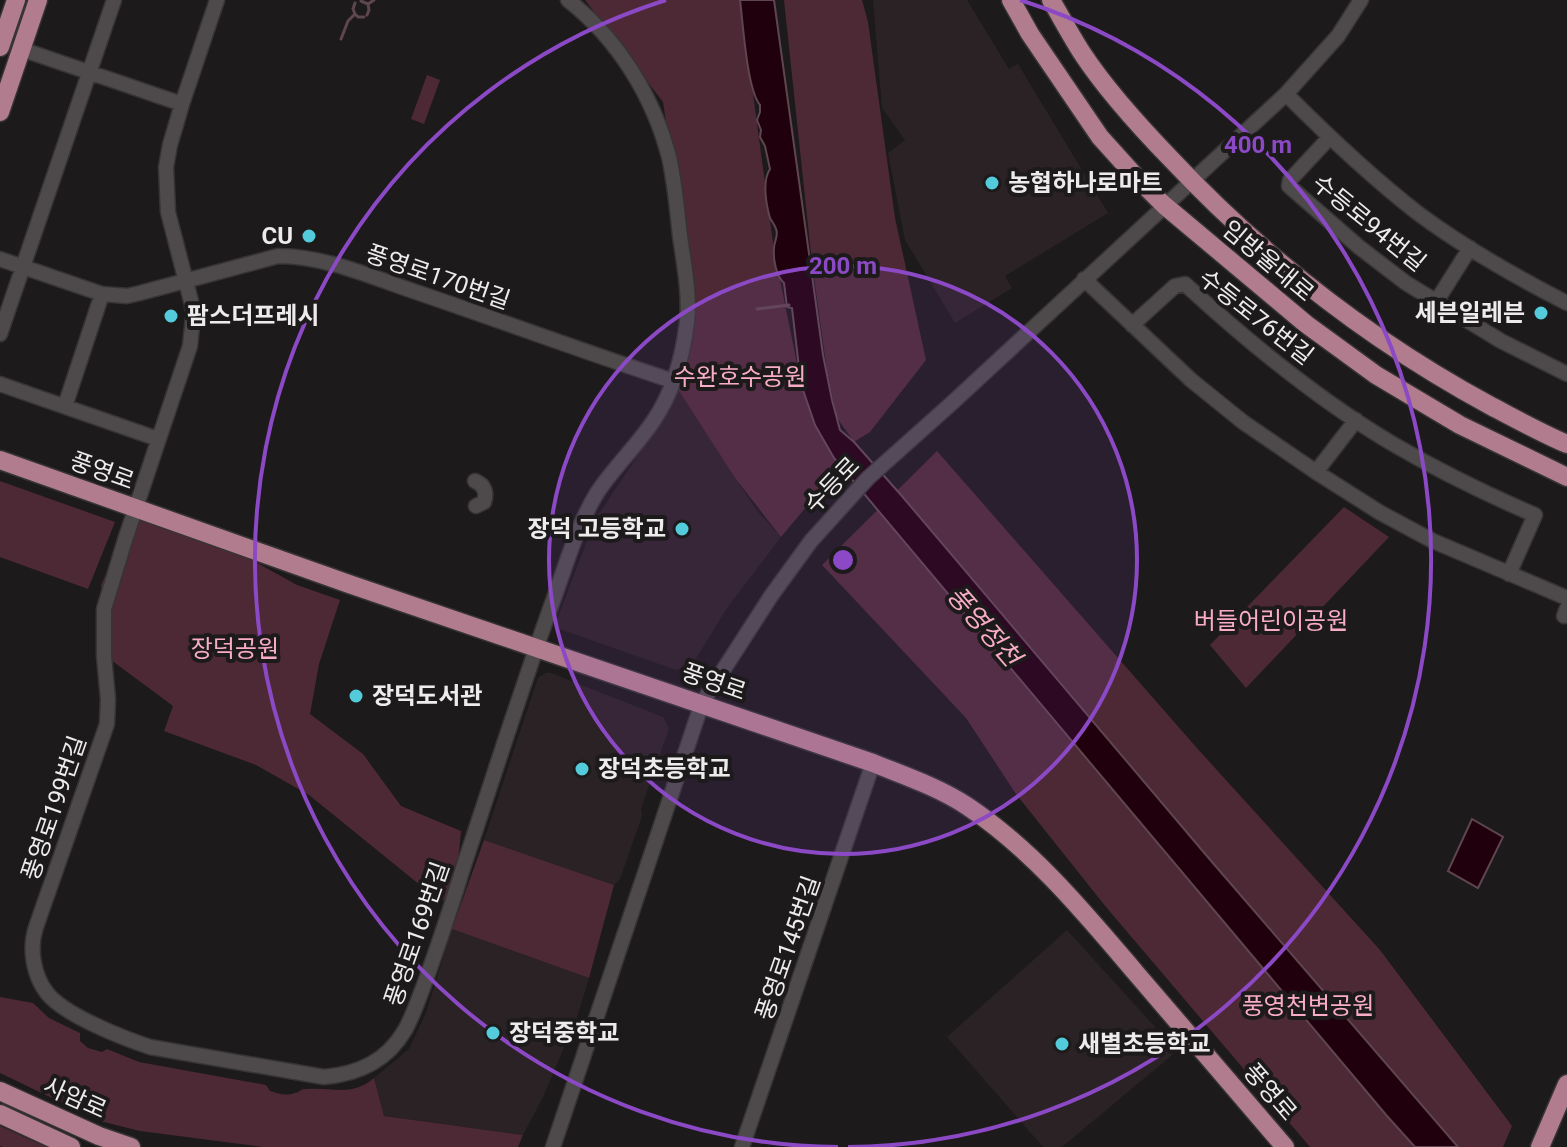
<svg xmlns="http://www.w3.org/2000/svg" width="1567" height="1147" font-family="Roboto,'Noto Sans KR',sans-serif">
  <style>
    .built { fill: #2b2225 }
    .green { fill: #4d2936 }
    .water { fill: #21000d; stroke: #5e4650; stroke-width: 2 }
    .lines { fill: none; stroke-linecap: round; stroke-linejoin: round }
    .stream { stroke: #5e4650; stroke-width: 3 }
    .minor-casing { stroke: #363434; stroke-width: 17 }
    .major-casing { stroke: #363434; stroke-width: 21 }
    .minor { stroke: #4e4a4b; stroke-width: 14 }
    .major { stroke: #b17c8e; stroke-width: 18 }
    .ring { fill: none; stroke: #8c49c6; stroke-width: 4 }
    .poi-dot { fill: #53cbdb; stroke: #1d1a1b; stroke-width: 3 }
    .labels { text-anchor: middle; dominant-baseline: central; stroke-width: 8; stroke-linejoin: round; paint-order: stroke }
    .poi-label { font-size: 24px; font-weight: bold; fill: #eeebec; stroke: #1d1a1b; text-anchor: start }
    .street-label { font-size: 24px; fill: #eeebec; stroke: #1d1a1b }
    .park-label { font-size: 24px; fill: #f8acc5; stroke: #1d1a1b }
    .water-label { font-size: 26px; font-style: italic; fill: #f8adc6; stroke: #1d1a1b }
    .centre { fill: #8c49c6; stroke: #1d1a1b; stroke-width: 4 }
    .ring-label { font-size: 24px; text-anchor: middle; font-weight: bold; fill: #8c49c6; stroke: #1d1a1b; stroke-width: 8; stroke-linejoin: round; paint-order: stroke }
  </style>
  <rect width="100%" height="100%" fill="#1d1a1b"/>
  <path class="built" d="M873,0H967L1009,69L1018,64L1108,213L1005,276L1012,288L955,323L905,240L888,153L905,140L882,108Z
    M677,388L735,478L758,512L781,537L727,608L692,665L676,670L554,627L595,520L664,416Z
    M546,673H551L663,717L669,728L641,809L642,816L620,879L614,885L484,840L537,681L539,677Z
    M452,929L589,978L577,1017L543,1097L523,1135L384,1116L374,1078L409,1049L426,1013Z
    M1067,930L1177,1051L1062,1147H1043L947,1037Z"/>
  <path class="green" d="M585,0H743L747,49L774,250L799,373L843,469L817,494L781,537L735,478L677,388L693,297L663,102Z
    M784,0H862L868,22L895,218L926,360L870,432L854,442L837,418L827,371L812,263Z
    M427,75L440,80L424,124L411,119Z
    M937,451L1196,747L1380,950L1512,1126L1503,1147H1310L1106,907L1016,794L966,718L822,565Z
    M0,481L115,522L88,589L0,557Z
    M1344,507L1389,537L1246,688L1210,645Z
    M136,509L221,543L297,585L340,600L319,664L310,714L363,754L401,806L461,831L455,893L441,902L309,795L256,765L164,731L173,706L111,660L101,585Z
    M484,840L614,885L589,978L452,929Z
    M0,997L33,1003L49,1018L80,1033V1041L88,1048L102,1052L107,1049L139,1062L266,1085L270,1091C279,1094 286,1096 295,1093C303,1091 299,1089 307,1089C333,1087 352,1097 374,1078L384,1116L523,1135L518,1147H263L140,1131L100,1121L0,1073Z
    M0,1126L46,1147H3L0,1146Z"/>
  <path class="water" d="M740,0H774L823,355L832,400L840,430L854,442L901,495L1212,862L1458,1147H1415L1387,1116L834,458L815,425L801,384L792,308L787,307L784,283C776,276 773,259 774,248C774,241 779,236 776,229C775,225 772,222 770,218C766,204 762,181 770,169L765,146L760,137L761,130L757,120L760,112V105C747,90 743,23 740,0Z
    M1472,819L1503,837L1478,888L1448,871Z"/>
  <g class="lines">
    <path class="stream" d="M361,1L368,4L374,0
      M355,14L358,17H364
      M367,15L369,10L368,4
      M341,39L348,21L355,14L353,9L355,3
      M757,309L789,305"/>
    <defs>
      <path id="minor" d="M217,0L182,104L170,145L166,167L168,212L192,305L193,317L190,346L125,540L104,609V656L108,699L107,724L36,927C29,948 33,975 47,993C64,1015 123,1038 150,1047L324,1077C359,1074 387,1061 405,1030C413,1016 418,1000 424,985C438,946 451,908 463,868C492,781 520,693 551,606C565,569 576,527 597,493C614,467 637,446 654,420C673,392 683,355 687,322C690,293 684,265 680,236C677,210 675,183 669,157C653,96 618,39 568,0
        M21,49L182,104
        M1286,94C1328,136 1371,177 1419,214C1465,248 1516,277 1567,303
        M1330,137L1290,180L1289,186L1359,247L1406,283L1501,341L1567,374
        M0,259L102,294L127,296L140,293L278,256C326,256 374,278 419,293C504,322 588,353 673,381
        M1084,279L1191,380L1243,422L1316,472L1379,512L1433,541L1567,598
        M1436,302L1470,248
        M1132,325L1175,286L1185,284C1247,341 1320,401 1393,444C1439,471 1486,494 1535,515L1509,574
        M0,334L114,0
        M0,384L158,439
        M65,406L102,294
        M1316,472L1356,420
        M475,481C485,485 487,493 484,502L476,506
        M1564,616L1567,608
        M553,1147L702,703L771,596L811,541L868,478L952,403L1286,94L1338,36L1361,0
        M742,1147L873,763"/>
      <path id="major" d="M1011,0L1030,34L1100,137L1137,178L1164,205L1306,324L1376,375L1460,425L1567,477
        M1051,0C1061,17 1071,36 1082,53C1107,91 1139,126 1171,159C1265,259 1371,341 1491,406C1516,419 1541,433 1567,444
        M0,47L16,0
        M0,112L38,0
        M0,460L349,584L873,763C905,776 938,787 967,806C1033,850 1084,912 1135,972C1185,1030 1235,1089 1285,1147
        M0,1091L99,1136L131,1147
        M0,1114L71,1147
        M1540,1147L1567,1084"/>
    </defs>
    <use href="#minor" class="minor-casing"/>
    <use href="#major" class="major-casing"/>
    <use href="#minor" class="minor"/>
    <use href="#major" class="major"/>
  </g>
  <circle cx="843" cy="560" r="294" fill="#8c49c6" fill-opacity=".12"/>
  <g class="ring">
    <circle cx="843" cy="560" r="294"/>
    <path d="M838 1147A587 587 0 0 1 666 0M1020 0A587 587 0 0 1 848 1147"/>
  </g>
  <g class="poi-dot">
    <circle cx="992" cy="183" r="8"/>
    <circle cx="309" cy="236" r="8"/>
    <circle cx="1541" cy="313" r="8"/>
    <circle cx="171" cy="316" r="8"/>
    <circle cx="682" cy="529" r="8"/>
    <circle cx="356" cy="696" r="8"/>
    <circle cx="582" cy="769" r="8"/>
    <circle cx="493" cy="1033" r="8"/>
    <circle cx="1062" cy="1044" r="8"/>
  </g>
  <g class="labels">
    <g class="poi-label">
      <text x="1008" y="183">농협하나로마트</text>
      <text x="293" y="236" text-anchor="end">CU</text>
      <text x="1525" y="313" text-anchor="end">세븐일레븐</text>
      <text x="187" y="316">팜스더프레시</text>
      <text x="666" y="529" text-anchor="end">장덕 고등학교</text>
      <text x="372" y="696">장덕도서관</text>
      <text x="598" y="769">장덕초등학교</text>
      <text x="509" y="1033">장덕중학교</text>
      <text x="1078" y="1044">새별초등학교</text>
    </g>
    <g class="street-label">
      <text transform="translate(1369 223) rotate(39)">수등로94번길</text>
      <text transform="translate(1268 261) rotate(40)">임방울대로</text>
      <text transform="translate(438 277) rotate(19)">풍영로170번길</text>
      <text transform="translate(1256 317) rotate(38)">수등로76번길</text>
      <text transform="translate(102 471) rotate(20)">풍영로</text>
      <text transform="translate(832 485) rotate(-46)">수등로</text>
      <text transform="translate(714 682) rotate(19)">풍영로</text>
      <text transform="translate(54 808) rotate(-71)">풍영로199번길</text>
      <text transform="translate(417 934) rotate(-71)">풍영로169번길</text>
      <text transform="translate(788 948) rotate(-71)">풍영로145번길</text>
      <text transform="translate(1270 1092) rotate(49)">풍영로</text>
      <text transform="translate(75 1098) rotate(24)">사암로</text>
    </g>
    <g class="park-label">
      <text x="740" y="377">수완호수공원</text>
      <text x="1271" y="621">버들어린이공원</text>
      <text x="235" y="649">장덕공원</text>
      <text x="1308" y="1006">풍영천변공원</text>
    </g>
    <g class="water-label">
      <text transform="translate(984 626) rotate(49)">풍영정천</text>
    </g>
  </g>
  <circle cx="843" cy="560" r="12" class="centre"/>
  <g class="ring-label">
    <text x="1258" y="153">400 m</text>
    <text x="843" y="274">200 m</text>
  </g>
</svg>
